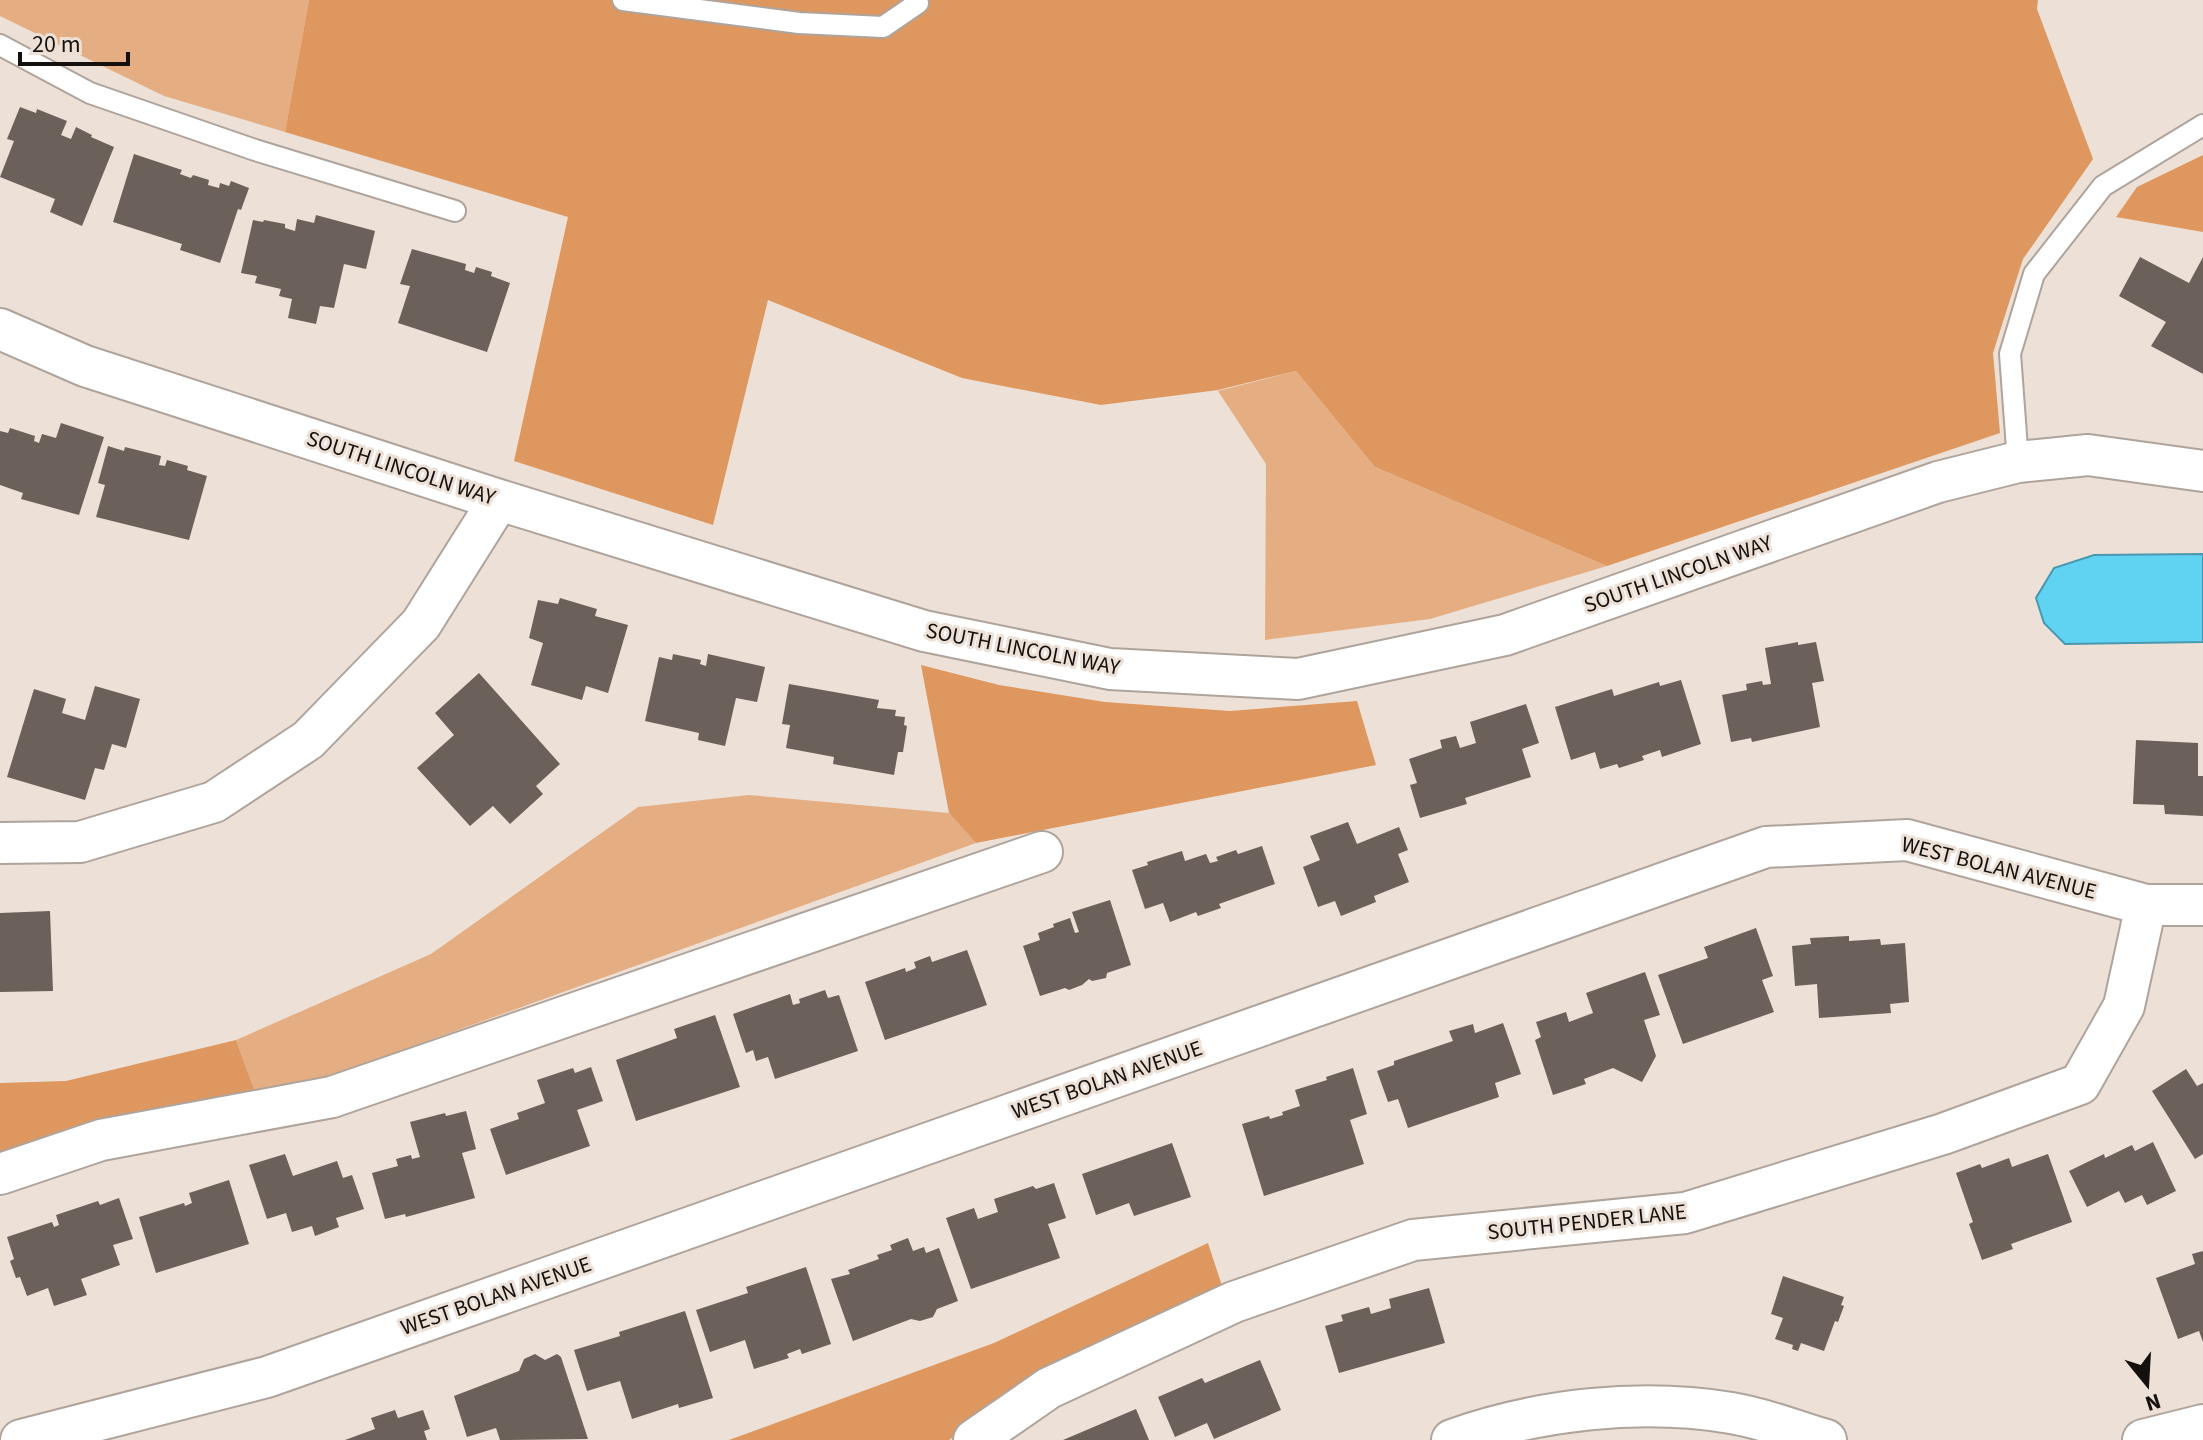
<svg xmlns="http://www.w3.org/2000/svg" width="2203" height="1440" font-family="'Source Sans 3',sans-serif">
  <style>
    .green { fill: #e5ae82 }
    .forest { fill: #de975e }
    .water { fill: #60d3f3; stroke: #4998ae; stroke-width: 2 }
    .building { fill: #6b615a }
    .lines { fill: none; stroke-linecap: round; stroke-linejoin: round }
    .lane-casing { stroke: #afa49c; stroke-width: 24 }
    .street-casing { stroke: #afa49c; stroke-width: 44 }
    .lane { stroke: #fff; stroke-width: 20 }
    .street { stroke: #fff; stroke-width: 40 }
    .labels { text-anchor: middle; dominant-baseline: central; stroke-width: 6; stroke-linejoin: round; paint-order: stroke }
    .street-label { font-size: 22px; fill: #14100d; stroke: #ece0d7 }
  </style>
  <rect width="100%" height="100%" fill="#ece0d7"/>
  <path class="green" d="M0,0H309L285,132L164,96L0,16Z
    M1296,371L1375,467L1607,566L1430,619L1265,640L1266,464L1218,391Z
    M749,795L949,813L976,843L322,1079L255,1092L236,1040L431,954L638,807Z"/>
  <path class="forest" d="M309,0H2038L2037,9L2093,159L2023,259L1993,353L2000,433L1607,566L1375,467L1296,371L1218,390L1101,405L962,378L768,300L713,525L514,461L568,217L285,132Z
    M2203,155V232L2116,217L2137,187Z
    M921,665L999,685L1105,702L1230,711L1357,701L1376,765L976,843L949,813Z
    M236,1040L255,1092L0,1153V1083L66,1081Z
    M1208,1243L1222,1286L1035,1379L949,1440H729L994,1343Z"/>
  <path class="water" d="M2203,554V642L2065,644L2044,623L2036,598L2054,568L2094,555Z"/>
  <path class="building" d="M20,107L36,113L37,109L67,121L61,135L71,139L76,127L92,135L91,137L114,147L82,226L50,212L55,199L0,177L14,141L7,139Z
    M134,154L182,170L180,174L191,178L193,175L209,180L208,185L219,188L220,183L229,186L231,181L249,188L241,210L238,209L220,263L180,250L182,244L113,222Z
    M316,215L375,231L366,269L344,264L334,308L320,306L316,324L288,318L292,299L279,296L281,289L255,283L257,276L241,273L253,220L263,222L264,220L285,224V228L295,231L297,219L314,223Z
    M412,249L466,264L465,270L474,273L476,267L492,272L491,276L510,283L487,352L398,323L410,286L400,284Z
    M2140,257L2189,283L2203,257V374L2151,346L2166,322L2119,296Z
    M61,423L104,437L79,515L21,499L23,493L0,485V431L8,433L10,428L35,436L34,441L39,443L42,434L56,438Z
    M108,446L124,451L125,447L161,456L159,465L165,466L167,460L188,466L187,470L207,476L189,540L96,517L105,485L98,483Z
    M560,598L597,609L595,616L628,625L608,693L586,686L582,700L531,685L543,643L529,638L538,600L558,604Z
    M1798,642V645L1816,642L1824,681L1812,683L1820,727L1752,742L1751,738L1731,742L1722,695L1747,690L1746,684L1762,681L1763,685L1771,684L1765,648Z
    M673,654L701,660L700,664L706,666L708,654L765,667L757,702L736,698L725,746L698,740L699,733L645,721L659,657L672,660Z
    M479,673L560,764L536,786L543,794L510,824L493,806L470,826L417,768L454,735L435,713Z
    M1681,680L1701,744L1662,757L1660,750L1642,756L1644,760L1619,768L1617,764L1600,769L1595,752L1571,760L1555,707L1612,689L1614,696L1659,682L1660,686Z
    M789,684L879,700L877,708L896,710L895,716L905,717L904,725L907,726L903,752H898L894,775L833,764L834,757L786,748L790,725L782,724Z
    M95,686L140,699L126,748L112,744L104,770L95,768L85,800L7,777L34,689L66,699L62,713L85,720Z
    M1526,704L1539,743L1522,749L1531,777L1465,798L1467,804L1420,818L1410,785L1417,783L1409,759L1442,748L1440,740L1456,736L1460,748L1476,743L1470,722Z
    M2136,740L2198,743V776H2203V816L2165,814L2164,805L2133,804Z
    M1348,822L1357,844L1399,827L1408,850L1398,854L1409,882L1374,896L1376,902L1341,916L1335,901L1318,907L1303,867L1320,860L1310,836Z
    M1262,846L1275,884L1219,904L1221,908L1198,916L1196,912L1170,922L1163,903L1145,909L1132,870L1148,865L1147,862L1182,851L1185,861L1206,854L1210,863L1218,861L1216,857L1236,850L1238,854Z
    M1110,900L1131,965L1107,973L1106,978L1092,981L1089,979L1082,985L1069,990L1065,988L1040,996L1023,946L1040,940L1038,933L1054,927L1053,924L1070,918L1075,933L1079,932L1072,912Z
    M50,911L53,991L0,992V913Z
    M1756,928L1773,976L1762,980L1774,1012L1683,1044L1658,975L1708,958L1704,947Z
    M1849,936V941L1880,939L1881,945L1905,943L1909,1002L1890,1004L1891,1013L1819,1018L1817,984L1795,986L1792,946L1811,944L1810,938Z
    M967,950L987,1005L885,1040L865,982L905,968L906,972L916,968L914,962L930,956L932,962Z
    M1645,972L1660,1015L1644,1020L1656,1056L1642,1082L1613,1068L1584,1079L1586,1084L1553,1095L1535,1040L1541,1037L1536,1022L1566,1012L1569,1022L1593,1013L1586,993Z
    M825,990L828,998L839,995L858,1051L775,1079L768,1057L756,1061L753,1050L746,1053L733,1014L790,994L793,1005L800,1003L799,999Z
    M715,1015L740,1087L636,1121L616,1060L677,1038L674,1029Z
    M1503,1023L1521,1074L1495,1083L1499,1097L1408,1128L1398,1099L1388,1102L1377,1071L1394,1065V1061L1453,1041L1449,1031L1473,1024L1475,1033Z
    M591,1067L603,1101L577,1110L590,1146L506,1175L490,1129L519,1119L517,1113L545,1103L537,1080L573,1068L575,1073Z
    M1353,1068L1367,1114L1350,1120L1364,1164L1264,1196L1242,1124L1269,1116L1270,1119L1283,1115L1282,1112L1300,1106L1295,1090L1327,1080L1326,1077Z
    M2186,1069L2197,1086L2203,1083V1154L2195,1159L2152,1091Z
    M466,1111L476,1149L462,1153L475,1198L406,1217L405,1214L385,1219L372,1173L398,1166L396,1159L411,1155L412,1159L420,1157L410,1122L445,1113L446,1116Z
    M2153,1142L2176,1191L2147,1205L2142,1195L2125,1203L2119,1191L2087,1207L2069,1171L2104,1154L2105,1158L2132,1145L2135,1151Z
    M1172,1143L1191,1197L1134,1216L1129,1203L1096,1215L1082,1174Z
    M285,1154L293,1176L337,1161L343,1178L352,1175L364,1209L336,1218L339,1227L315,1236L312,1226L292,1232L286,1213L267,1219L249,1165Z
    M2048,1154L2072,1222L2011,1244L2013,1249L1982,1260L1969,1224L1973,1222L1956,1173L1980,1164L1982,1168L2009,1158L2012,1167Z
    M229,1180L249,1244L156,1273L139,1217L184,1203L185,1206L192,1203L189,1193Z
    M1054,1183L1066,1218L1048,1224L1060,1258L971,1289L946,1218L974,1208L978,1219L998,1212L994,1199L1033,1186L1036,1189Z
    M119,1198L133,1239L113,1245L120,1265L81,1279L87,1295L54,1306L48,1288L27,1296L20,1277L16,1278L10,1261L14,1259L7,1237L52,1222L54,1227L59,1225L56,1215L98,1201L100,1205Z
    M908,1238L913,1251L924,1247L926,1253L939,1248L958,1301L937,1309L933,1317L920,1321L911,1319L853,1341L831,1279L850,1274L848,1270L879,1259L877,1255L892,1250L890,1245Z
    M2203,1251V1342L2199,1331L2178,1339L2156,1278L2195,1264L2192,1254Z
    M806,1267L831,1344L802,1354L800,1349L787,1354L789,1358L754,1369L745,1340L710,1352L696,1310L748,1293L746,1287Z
    M1783,1276L1844,1297L1841,1305L1844,1306L1838,1322L1835,1321L1824,1351L1801,1343L1798,1351L1792,1349L1793,1345L1775,1339L1783,1318L1771,1314Z
    M1429,1288L1445,1343L1339,1373L1325,1326L1343,1321L1341,1315L1369,1307L1371,1314L1391,1308L1389,1299Z
    M685,1311L713,1398L679,1408L678,1404L632,1419L620,1381L587,1391L574,1350L620,1336L619,1332Z
    M535,1354L545,1360L557,1354L561,1357L588,1439L500,1440L496,1428L467,1437L454,1396L519,1371L524,1359Z
    M1260,1360L1281,1410L1214,1439L1207,1423L1175,1437L1158,1397L1202,1378L1205,1383Z
    M1136,1409L1149,1440H1063Z
    M395,1410L398,1418L423,1410L430,1429L424,1431L427,1440H345L375,1429L371,1418Z"/>
  <g class="lines">
    <defs>
      <path id="lane" d="M623,0L799,23L883,27L918,3L917,0
        M0,45L90,93L255,150L455,211
        M2018,462L2010,354L2034,274L2103,186L2203,125"/>
      <path id="street" d="M0,329L85,366L499,500L924,631L1110,669L1298,679L1505,635L1938,482L2018,462L2088,455L2203,471
        M0,843L80,842L214,802L308,740L421,624L499,500
        M0,1174L101,1140L332,1097L1042,852
        M21,1440L267,1377L1766,847L1907,840L2146,905H2203
        M974,1440L1049,1388L1234,1302L1413,1240L1685,1213L1943,1134L2080,1084L2124,1006L2146,905
        M1452,1440C1538,1409 1641,1398 1731,1413C1763,1418 1795,1431 1826,1440
        M2143,1440L2203,1425"/>
    </defs>
    <use href="#lane" class="lane-casing"/>
    <use href="#street" class="street-casing"/>
    <use href="#lane" class="lane"/>
    <use href="#street" class="street"/>
  </g>
  <g class="labels">
    <g class="street-label">
      <text transform="translate(401 468) rotate(18)">SOUTH LINCOLN WAY</text>
      <text transform="translate(1678 574) rotate(-19)">SOUTH LINCOLN WAY</text>
      <text transform="translate(1023 649) rotate(11)">SOUTH LINCOLN WAY</text>
      <text transform="translate(1999 868) rotate(14)">WEST BOLAN AVENUE</text>
      <text transform="translate(1107 1080) rotate(-19)">WEST BOLAN AVENUE</text>
      <text transform="translate(1587 1222) rotate(-6)">SOUTH PENDER LANE</text>
      <text transform="translate(496 1296) rotate(-19)">WEST BOLAN AVENUE</text>
    </g>
  </g>
  <g transform="translate(2147 1384) rotate(162)" stroke="#ece0d7" stroke-width="6" paint-order="stroke">
  <path d="M0-6L14 30L0 20L-14 30Z" fill="#14100d"/>
  <text y="-12" font-size="22" font-weight="bold" text-anchor="middle" fill="#14100d">N</text>
  </g>
  <path d="M20 52v12h108v-12" fill="none" stroke="#14100d" stroke-width="4"/>
  <text x="32" y="52" font-size="24" fill="#14100d" stroke="#ece0d7" stroke-width="6" paint-order="stroke">20 m</text>
</svg>
